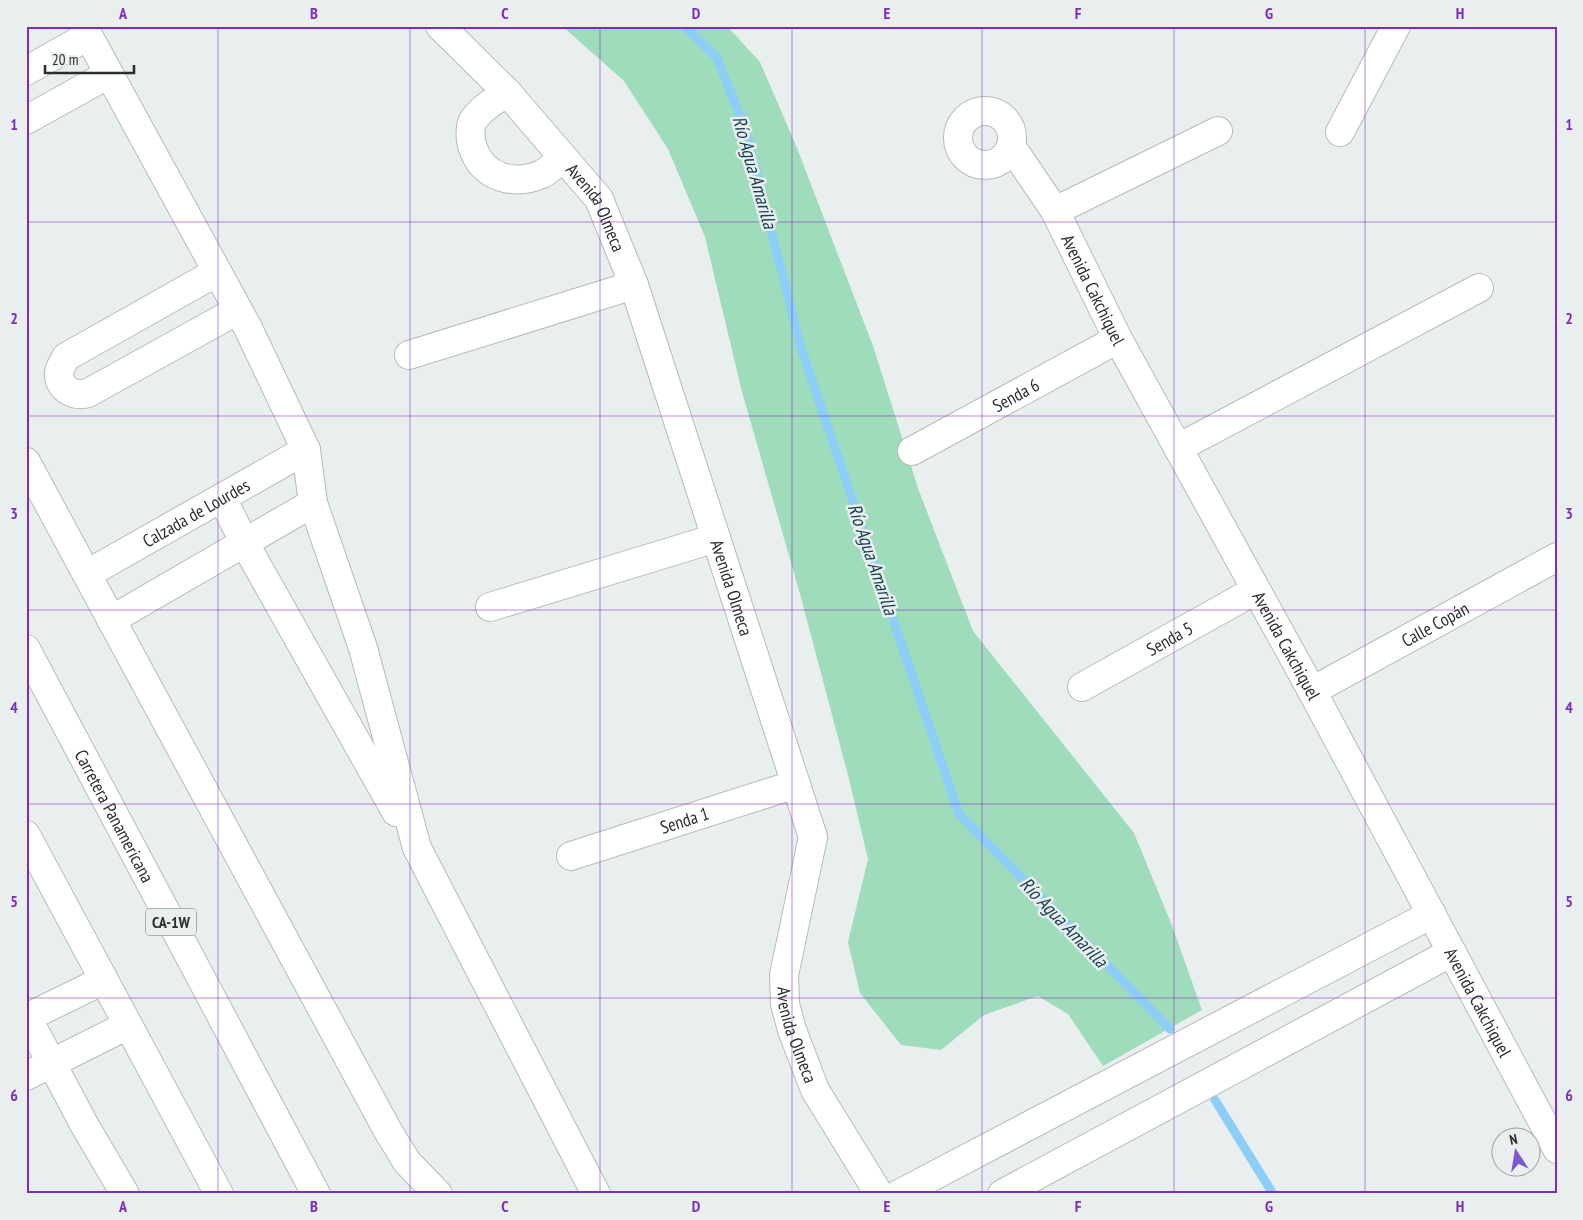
<svg xmlns="http://www.w3.org/2000/svg" width="1583" height="1220" font-family="'PT Sans Narrow',sans-serif">
  <style>
    .green { fill: #9fdcbc }
    .lines { fill: none; stroke-linecap: round; stroke-linejoin: round }
    .stream { stroke: #8ccef7; stroke-width: 9 }
    .minor-casing { stroke: #b5bbbb; stroke-width: 30 }
    .trunk-casing { stroke: #b5bbbb; stroke-width: 30 }
    .minor { stroke: #fff; stroke-width: 28 }
    .trunk { stroke: #fff; stroke-width: 28 }
    .grid { fill: none; stroke: #7b2cbf; stroke-width: 1; stroke-opacity: 0.55 }
    .labels { text-anchor: middle; dominant-baseline: central; stroke-width: 5; stroke-linejoin: round; paint-order: stroke }
    .shield { fill: #e9efef; stroke: #646868; stroke-width: 1 }
    .shield-label { font-size: 16px; font-weight: bold; fill: #2b2e2e }
    .street-label { font-size: 18px; fill: #2b2e2e; stroke: #e9efef }
    .water-label { font-size: 19px; font-style: italic; fill: #173d52; stroke: #e9efef }
    .neatline { fill: none; stroke: #7b2cbf; stroke-width: 2 }
    .grid-label { font-size: 16px; text-anchor: middle; font-weight: bold; fill: #7b2cbf }
  </style>
  <rect width="100%" height="100%" fill="#e9efef"/>
  <path class="green" d="M562,26H727L760,62L797,148L873,346L919,491L973,631L1134,833L1171,923L1202,1010L1103,1066L1068,1014L1038,996L984,1015L941,1050L901,1045L860,993L848,942L868,859L849,779L800,594L742,392L705,237L668,149L624,81Z"/>
  <g class="lines">
    <path class="stream" d="M684,26L717,58L745,128L801,348L959,814L1170,1029
      M1215,1100L1273,1194"/>
    <defs>
      <g id="minor">
        <path d="M83,26L248,328L306,450L313,503L363,648L417,848L596,1194"/>
        <path id="s1" d="M440,26L507,92L599,199L634,285L813,837L784,975L785,1004L792,1030L815,1090L879,1194"/>
        <path d="M26,71L88,36"/>
        <path d="M508,93C495,100 483,107 474,119C469,126 470,140 473,148C483,178 514,186 542,174C549,170 557,163 563,157"/>
        <circle cx="985" cy="138" r="27"/>
        <path d="M26,120L109,74"/>
        <path d="M1340,132L1396,26"/>
        <path id="s2" d="M1011,146L1055,211L1118,339L1312,691L1557,1149"/>
        <path d="M1055,211L1218,131"/>
        <path d="M217,272L66,357C64,362 59,368 59,373C58,389 75,397 88,393L238,310"/>
        <path d="M409,355L634,285"/>
        <path d="M1178,448L1479,288"/>
        <path id="s3" d="M912,451L1118,339"/>
        <path d="M26,462L388,1131L407,1162L438,1194"/>
        <path d="M222,498L244,542L396,812"/>
        <path id="s4" d="M87,574L306,450"/>
        <path d="M490,607L716,538"/>
        <path d="M111,620L313,503"/>
        <path id="s5" d="M1082,687L1256,590"/>
        <path id="s6" d="M1312,691L1557,557"/>
        <path id="s7" d="M571,856L796,784"/>
        <path d="M26,1015L85,1126L125,1194"/>
        <path d="M26,1018L104,980"/>
        <path d="M26,1076L128,1025"/>
        <path d="M899,1194L1432,914"/>
        <path d="M1002,1194L1452,952"/>
      </g>
      <g id="trunk">
        <path id="s8" d="M26,649L316,1194"/>
        <path d="M26,835L219,1194"/>
      </g>
    </defs>
    <use href="#minor" class="minor-casing"/>
    <use href="#trunk" class="trunk-casing"/>
    <use href="#minor" class="minor"/>
    <use href="#trunk" class="trunk"/>
  </g>
  <path class="grid" d="M218,26V1194M410,26V1194M600,26V1194M792,26V1194M982,26V1194M1174,26V1194M1365,26V1194M26,222H1557M26,416H1557M26,610H1557M26,804H1557M26,998H1557"/>
  <g class="labels">
    <rect class="shield" x="146" y="908.5" width="50" height="27" rx="4"/>
    <g class="shield-label">
      <text x="171" y="922">CA-1W</text>
    </g>
    <g class="street-label">
      <text stroke="none"><textPath href="#s1" startOffset="241">Avenida Olmeca</textPath></text>
      <text stroke="none"><textPath href="#s2" startOffset="166">Avenida Cakchiquel</textPath></text>
      <text stroke="none"><textPath href="#s3" startOffset="118">Senda 6</textPath></text>
      <text stroke="none"><textPath href="#s4" startOffset="125">Calzada de Lourdes</textPath></text>
      <text stroke="none"><textPath href="#s1" startOffset="646">Avenida Olmeca</textPath></text>
      <text stroke="none"><textPath href="#s6" startOffset="140">Calle Copán</textPath></text>
      <text stroke="none"><textPath href="#s5" startOffset="100">Senda 5</textPath></text>
      <text stroke="none"><textPath href="#s2" startOffset="571">Avenida Cakchiquel</textPath></text>
      <text stroke="none"><textPath href="#s8" startOffset="189">Carretera Panamericana</textPath></text>
      <text stroke="none"><textPath href="#s7" startOffset="119">Senda 1</textPath></text>
      <text stroke="none"><textPath href="#s2" startOffset="976">Avenida Cakchiquel</textPath></text>
      <text stroke="none"><textPath href="#s1" startOffset="1111">Avenida Olmeca</textPath></text>
    </g>
    <g class="water-label">
      <text transform="translate(755 172) rotate(74)">Río Agua Amarilla</text>
      <text transform="translate(873 559) rotate(71)">Río Agua Amarilla</text>
      <text transform="translate(1064 922) rotate(46)">Río Agua Amarilla</text>
    </g>
  </g>
  <rect width="1583" height="1220" fill="none" stroke="#e9efef" stroke-width="55"/>
  <g transform="translate(1516 1152) rotate(348)"><circle r="24" fill="#e9efef" stroke="#9da2a2"/>
  <path d="M0-4L9 19L0 12L-9 19Z" fill="#7b56cf"/>
  <text y="-8" font-size="14" font-weight="bold" text-anchor="middle" fill="#2b2e2e">N</text>
  </g>
  <path d="M45 65v8h89v-8" fill="none" stroke="#2b2e2e" stroke-width="2.5"/>
  <text x="52" y="65" font-size="15" fill="#2b2e2e" stroke="#e9efef" stroke-width="4" paint-order="stroke">20 m</text>
  <rect x="28" y="28" width="1528" height="1164" class="neatline"/>
  <g class="grid-label">
    <text x="123" y="19">A</text>
    <text x="314" y="19">B</text>
    <text x="505" y="19">C</text>
    <text x="696" y="19">D</text>
    <text x="887" y="19">E</text>
    <text x="1078" y="19">F</text>
    <text x="1269" y="19">G</text>
    <text x="1460" y="19">H</text>
    <text x="14" y="130">1</text>
    <text x="1569" y="130">1</text>
    <text x="14" y="324">2</text>
    <text x="1569" y="324">2</text>
    <text x="14" y="519">3</text>
    <text x="1569" y="519">3</text>
    <text x="14" y="713">4</text>
    <text x="1569" y="713">4</text>
    <text x="14" y="907">5</text>
    <text x="1569" y="907">5</text>
    <text x="14" y="1101">6</text>
    <text x="1569" y="1101">6</text>
    <text x="123" y="1212">A</text>
    <text x="314" y="1212">B</text>
    <text x="505" y="1212">C</text>
    <text x="696" y="1212">D</text>
    <text x="887" y="1212">E</text>
    <text x="1078" y="1212">F</text>
    <text x="1269" y="1212">G</text>
    <text x="1460" y="1212">H</text>
  </g>
</svg>
